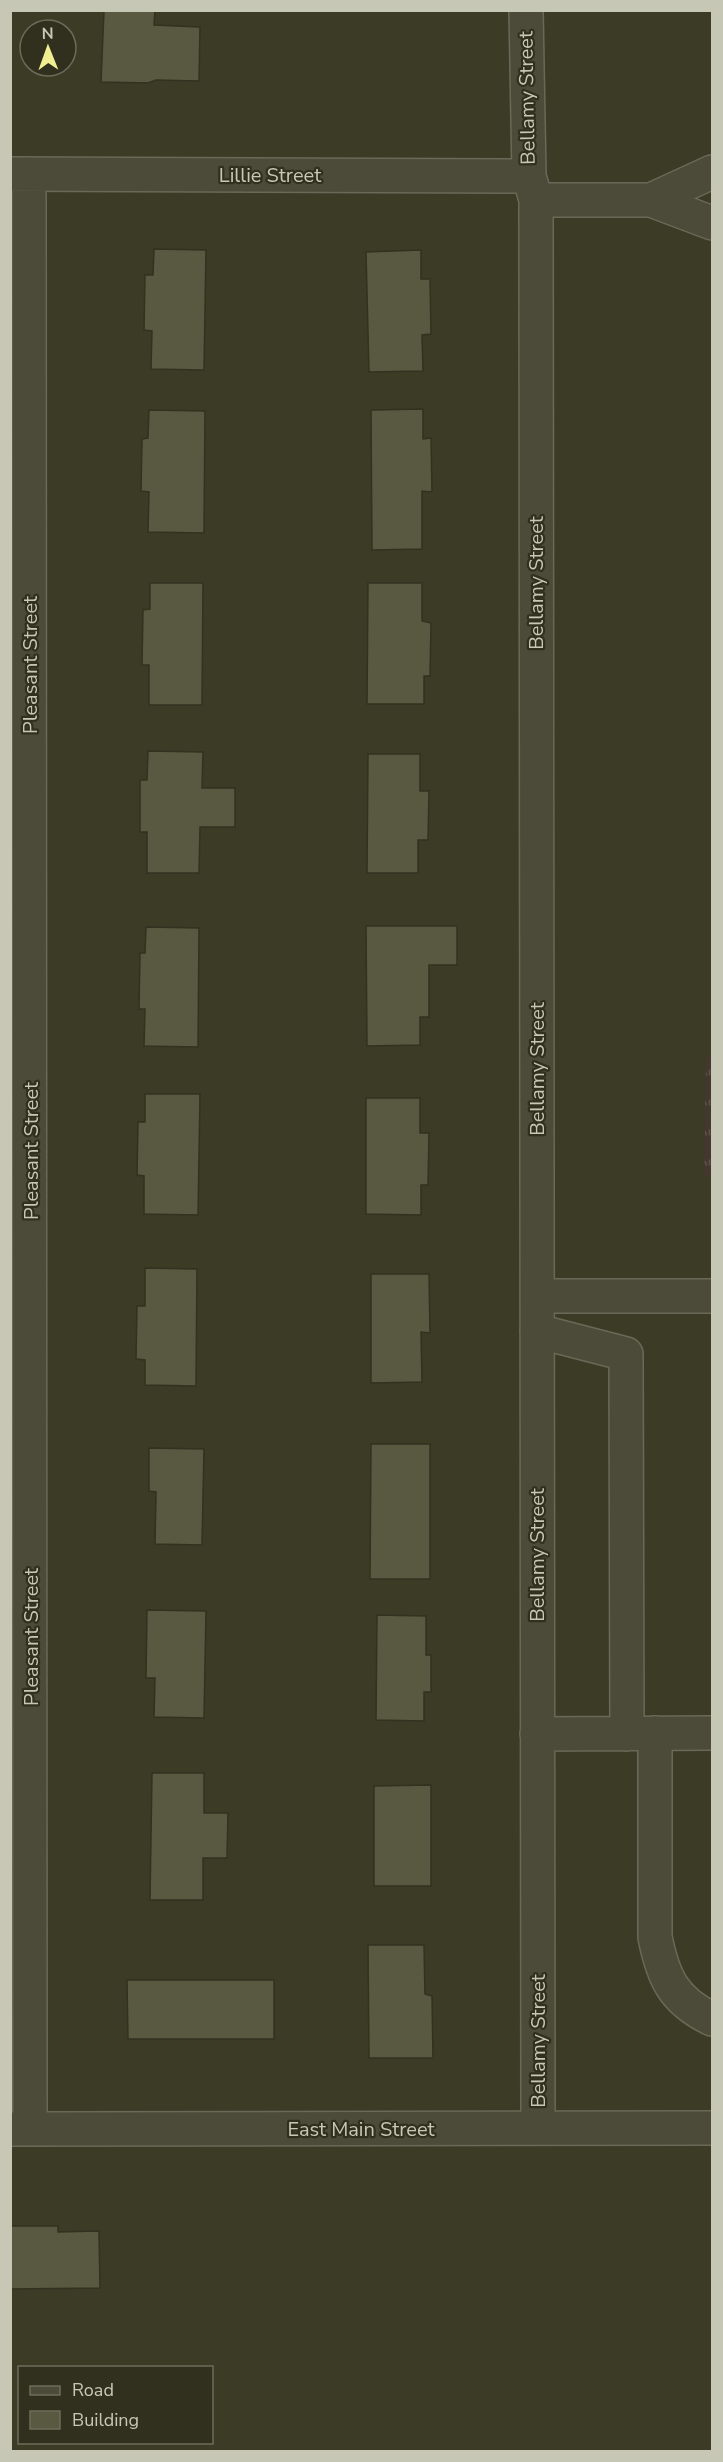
<svg xmlns="http://www.w3.org/2000/svg" width="723" height="2462" font-family="'Nunito Sans',sans-serif">
  <style>
    .grass { fill: url(#grass-tufts) }
    .building { fill: #595840; stroke: #333220; stroke-width: 1.5 }
    .lines { fill: none; stroke-linecap: round; stroke-linejoin: round }
    .minor-casing { stroke: #6a6957; stroke-width: 36 }
    .minor { stroke: #4c4b39; stroke-width: 33 }
    .labels { text-anchor: middle; dominant-baseline: central; stroke-width: 4.5; stroke-linejoin: round; paint-order: stroke }
    .street-label { font-size: 20px; fill: #c7c7b5; stroke: #31301e }
  </style>
  <defs>
    <pattern id="grass-tufts" width="24" height="20" patternUnits="userSpaceOnUse" patternTransform="scale(1.5)"><rect width="24" height="20" fill="#44372f"/><path d="M3 7l-1-3M5 7V3M7 7l1-3M15 17l-1-3M17 17v-4M19 17l1-3" fill="none" stroke="#5e524b"/></pattern>
  </defs>
  <rect width="100%" height="100%" fill="#3b3b26"/>
  <path class="grass" d="M712,1052V1177H708L704,1172L706,1060Z"/>
  <path class="building" d="M104,10H155L154,25L200,27L199,81L156,80L148,83L101,82Z
    M154,249L206,250L204,370L151,369L152,331L144,330L145,275H153Z
    M421,250V279H430L431,334L422,335L423,371L369,372L366,252Z
    M423,409V439L431,438L432,492L422,491V549L372,550L371,410Z
    M149,410L205,411L204,533L148,532L149,492L141,491L142,439L148,438Z
    M150,583H203L202,705H149V665H142L143,610L150,609Z
    M368,583H422V621L431,623L430,676H424V704H367Z
    M148,751L203,752L202,788H235V827H200L199,873H147V832H140V780H147Z
    M368,754H420V791H429L428,840H418V873H367Z
    M366,926H457V965H429V1017H420V1045L367,1046Z
    M146,927L199,928L198,1047L144,1046L145,1009H139L140,953H145Z
    M145,1094H200L198,1215L144,1214V1176L137,1175L138,1122H145Z
    M366,1098H420V1133H429L428,1185H421V1215L366,1214Z
    M145,1268L197,1269L196,1386L145,1385V1360L136,1359L137,1306H145Z
    M371,1274H429L430,1333L421,1332L422,1382L371,1383Z
    M371,1444H430V1579H370Z
    M149,1448L204,1449L202,1545L155,1544L156,1492L149,1491Z
    M147,1610L206,1611L204,1718L154,1717L155,1678H146Z
    M377,1615L426,1616V1655H431V1692H424V1721L376,1720Z
    M152,1773H204V1813H228L227,1858H203V1900H150Z
    M431,1785V1886H374V1786Z
    M368,1945H424L425,1994L432,1996L433,2058H369Z
    M127,1980H274V2039H128Z
    M10,2226H58V2232L99,2231L100,2288L10,2289Z"/>
  <g class="lines">
    <defs>
      <path id="minor" d="M526,10L529,176L536,200L538,2128
        M10,174L529,176
        M29,174L30,2129
        M536,200H651L712,223
        M651,200L712,172
        M537,1296H712
        M537,1331L626,1354L627,1734
        M655,1733V1937C663,1978 674,2001 712,2019
        M537,1734L712,1733
        M10,2129L712,2128"/>
    </defs>
    <use href="#minor" class="minor-casing"/>
    <use href="#minor" class="minor"/>
  </g>
  <g class="labels">
    <g class="street-label">
      <text transform="translate(527 98) rotate(-91)">Bellamy Street</text>
      <text x="270" y="175">Lillie Street</text>
      <text transform="translate(536 583) rotate(-90)">Bellamy Street</text>
      <text transform="translate(30 665) rotate(-90)">Pleasant Street</text>
      <text transform="translate(537 1069) rotate(-90)">Bellamy Street</text>
      <text transform="translate(31 1151) rotate(-90)">Pleasant Street</text>
      <text transform="translate(537 1555) rotate(-90)">Bellamy Street</text>
      <text transform="translate(31 1637) rotate(-90)">Pleasant Street</text>
      <text transform="translate(538 2041) rotate(-90)">Bellamy Street</text>
      <text x="361" y="2129">East Main Street</text>
    </g>
  </g>
  <rect width="723" height="2462" fill="none" stroke="#c7c7b5" stroke-width="24"/>
  <rect x="18" y="2366" width="195" height="78" fill="#31301e" stroke="#6d6c5a" stroke-width="1.5"/>
  <rect x="30" y="2386" width="30" height="9" fill="#4c4b39" stroke="#6d6c5a" stroke-width="1.5"/>
  <text x="72" y="2396" font-size="18" fill="#c7c7b5">Road</text>
  <rect x="30" y="2411" width="30" height="18" fill="#595840" stroke="#6d6c5a" stroke-width="1.5"/>
  <text x="72" y="2426" font-size="18" fill="#c7c7b5">Building</text>
  <g transform="translate(48 48) rotate(359)"><circle r="28" fill="#31301e" stroke="#6d6c5a" stroke-width="1.5"/>
  <path d="M0-4.5L10 22L0 15L-10 22Z" fill="#efef92"/>
  <text y="-9" font-size="16" font-weight="bold" text-anchor="middle" fill="#c7c7b5">N</text>
  </g>
</svg>
